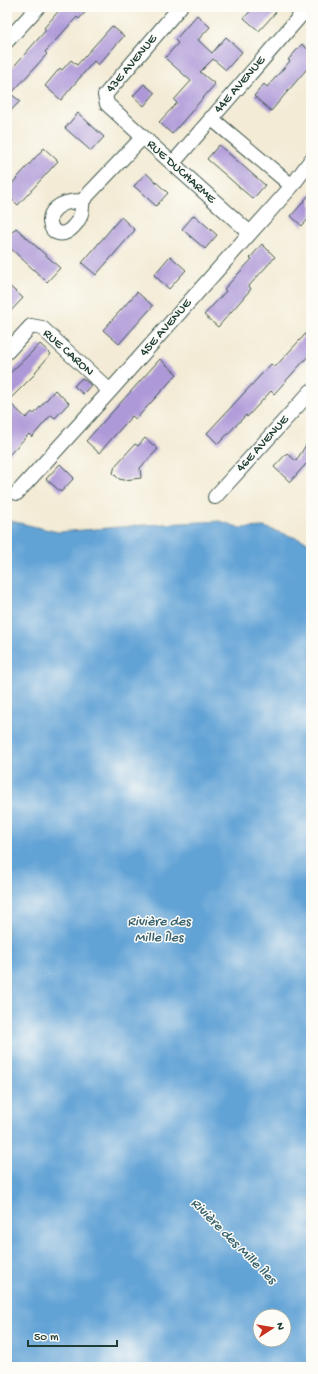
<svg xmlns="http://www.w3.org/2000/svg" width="318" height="1374" font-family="'Gochi Hand',sans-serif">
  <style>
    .water { fill: #62a3d6; stroke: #407085; fill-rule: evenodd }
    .building { fill: #ae99d8 }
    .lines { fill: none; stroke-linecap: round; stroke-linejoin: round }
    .minor-casing { stroke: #3f574c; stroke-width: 16 }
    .minor { stroke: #fff; stroke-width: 14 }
    .labels { text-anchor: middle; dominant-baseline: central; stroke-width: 3; stroke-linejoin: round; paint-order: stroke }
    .street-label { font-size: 13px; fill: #1f3d34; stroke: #fdfcf7 }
    .water-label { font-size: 14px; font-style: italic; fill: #36616d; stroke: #fdfcf7 }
  </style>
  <rect width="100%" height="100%" fill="#fdfcf7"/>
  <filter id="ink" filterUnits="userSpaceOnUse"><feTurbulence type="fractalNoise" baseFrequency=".025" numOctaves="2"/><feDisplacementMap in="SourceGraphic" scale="8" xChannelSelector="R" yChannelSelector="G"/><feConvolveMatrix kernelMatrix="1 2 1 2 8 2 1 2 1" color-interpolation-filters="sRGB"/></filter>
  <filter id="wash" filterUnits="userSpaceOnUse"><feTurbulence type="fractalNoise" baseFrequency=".012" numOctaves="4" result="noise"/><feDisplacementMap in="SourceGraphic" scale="16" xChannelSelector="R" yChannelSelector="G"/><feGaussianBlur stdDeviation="0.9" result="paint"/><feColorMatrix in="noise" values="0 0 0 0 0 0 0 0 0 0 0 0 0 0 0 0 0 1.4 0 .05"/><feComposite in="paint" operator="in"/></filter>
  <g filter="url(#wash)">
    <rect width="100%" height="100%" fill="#f3ebd5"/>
    <path class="water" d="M7,520L58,532L144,525L220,521L241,528L264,527L311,543V1367H7ZM260,1316H284V1340H260Z"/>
    <g id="blocks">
      <path class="building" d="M62,7H90L79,19L77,17L45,52L47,54L11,94L20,101L7,115V74L46,30L44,28Z
        M254,7H270L276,12L259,31L244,18Z
        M197,15L210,27L198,40L212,53L226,37L242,52L226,70L213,59L200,72L215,84L172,134L159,122L177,103L174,100L191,81L165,58L178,43L175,40Z
        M112,26L124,36L98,65L94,61L61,100L45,86L60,68L62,70L71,60L77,65Z
        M302,44L311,52V64L271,111L254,96L264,84L267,87L290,61L288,60Z
        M144,84L155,93L144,106L133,96Z
        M78,113L104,137L91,151L65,128Z
        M219,145L265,185L253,199L207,159Z
        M44,148L58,161L18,205L7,195V189Z
        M146,173L168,193L156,206L134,186Z
        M311,193V216L302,226L291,216Z
        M194,215L217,235L205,249L182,229Z
        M121,217L135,230L96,275L82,263Z
        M16,228L60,268L47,282L7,245V238Z
        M262,244L275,257L249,286L251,289L218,327L204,315L226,291L224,289L252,259L250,258Z
        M170,256L186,270L169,289L154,275Z
        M7,284L23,298L7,315Z
        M137,292L153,306L119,344L103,330Z
        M311,328V353L274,394L271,391L247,417L246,415L218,444L207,433L271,364L275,367Z
        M40,344L51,354L35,372L36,373L8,401L26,418L32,412L34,414L55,390L69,403L55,418L51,415L32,437L29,434L7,457V376Z
        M160,359L177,374L136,419L132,416L99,453L86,441Z
        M82,378L91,385L83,394L74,386Z
        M311,437V467L306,464L290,482L274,467L287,453L296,461Z
        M145,438L158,449L140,468L141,478L124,480L119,479L113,473L115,466L135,444L138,446Z
        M60,464L74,478L61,492L46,479Z"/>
    </g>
  </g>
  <g filter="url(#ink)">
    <use href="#blocks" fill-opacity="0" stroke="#3f574c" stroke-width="1"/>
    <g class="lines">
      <defs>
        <path id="minor" d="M7,41L38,7
          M211,118L292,186
          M143,137L107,104L105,95L180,7
          M173,163L308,7
          M82,201C32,200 50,251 73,227C80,220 83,211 82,201L143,137L250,233
          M7,352L31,326L42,328L110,391
          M17,493L110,391L292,186L311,160
          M215,497L311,391"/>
      </defs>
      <use href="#minor" class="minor-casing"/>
      <use href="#minor" class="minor"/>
    </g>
  </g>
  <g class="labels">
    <g class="street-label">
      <text transform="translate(132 64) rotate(-50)">43E AVENUE</text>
      <text transform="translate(240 85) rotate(-49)">44E AVENUE</text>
      <text transform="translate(181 172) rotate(42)">RUE DUCHARME</text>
      <text transform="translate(166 328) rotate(-49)">45E AVENUE</text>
      <text transform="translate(68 353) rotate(42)">RUE CARON</text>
      <text transform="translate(263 444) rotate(-48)">46E AVENUE</text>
    </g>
    <g class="water-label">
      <text x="159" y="922">Rivière des<tspan x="159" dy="16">Mille Îles</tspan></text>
      <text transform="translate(233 1242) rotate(45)">Rivière des Mille Îles</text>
    </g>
  </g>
  <rect width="318" height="1374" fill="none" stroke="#fdfcf7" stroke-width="24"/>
  <g transform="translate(272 1328) rotate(78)"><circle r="19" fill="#fdfcf7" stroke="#a4b0a9"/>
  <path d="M0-3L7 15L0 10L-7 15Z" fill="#c8321e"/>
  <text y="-6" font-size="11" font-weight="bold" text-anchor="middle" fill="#1f3d34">N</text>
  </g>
  <path d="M28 1340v6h89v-6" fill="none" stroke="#1f3d34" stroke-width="2"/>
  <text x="34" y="1340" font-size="12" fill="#1f3d34" stroke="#fdfcf7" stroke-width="3" paint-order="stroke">50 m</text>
</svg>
